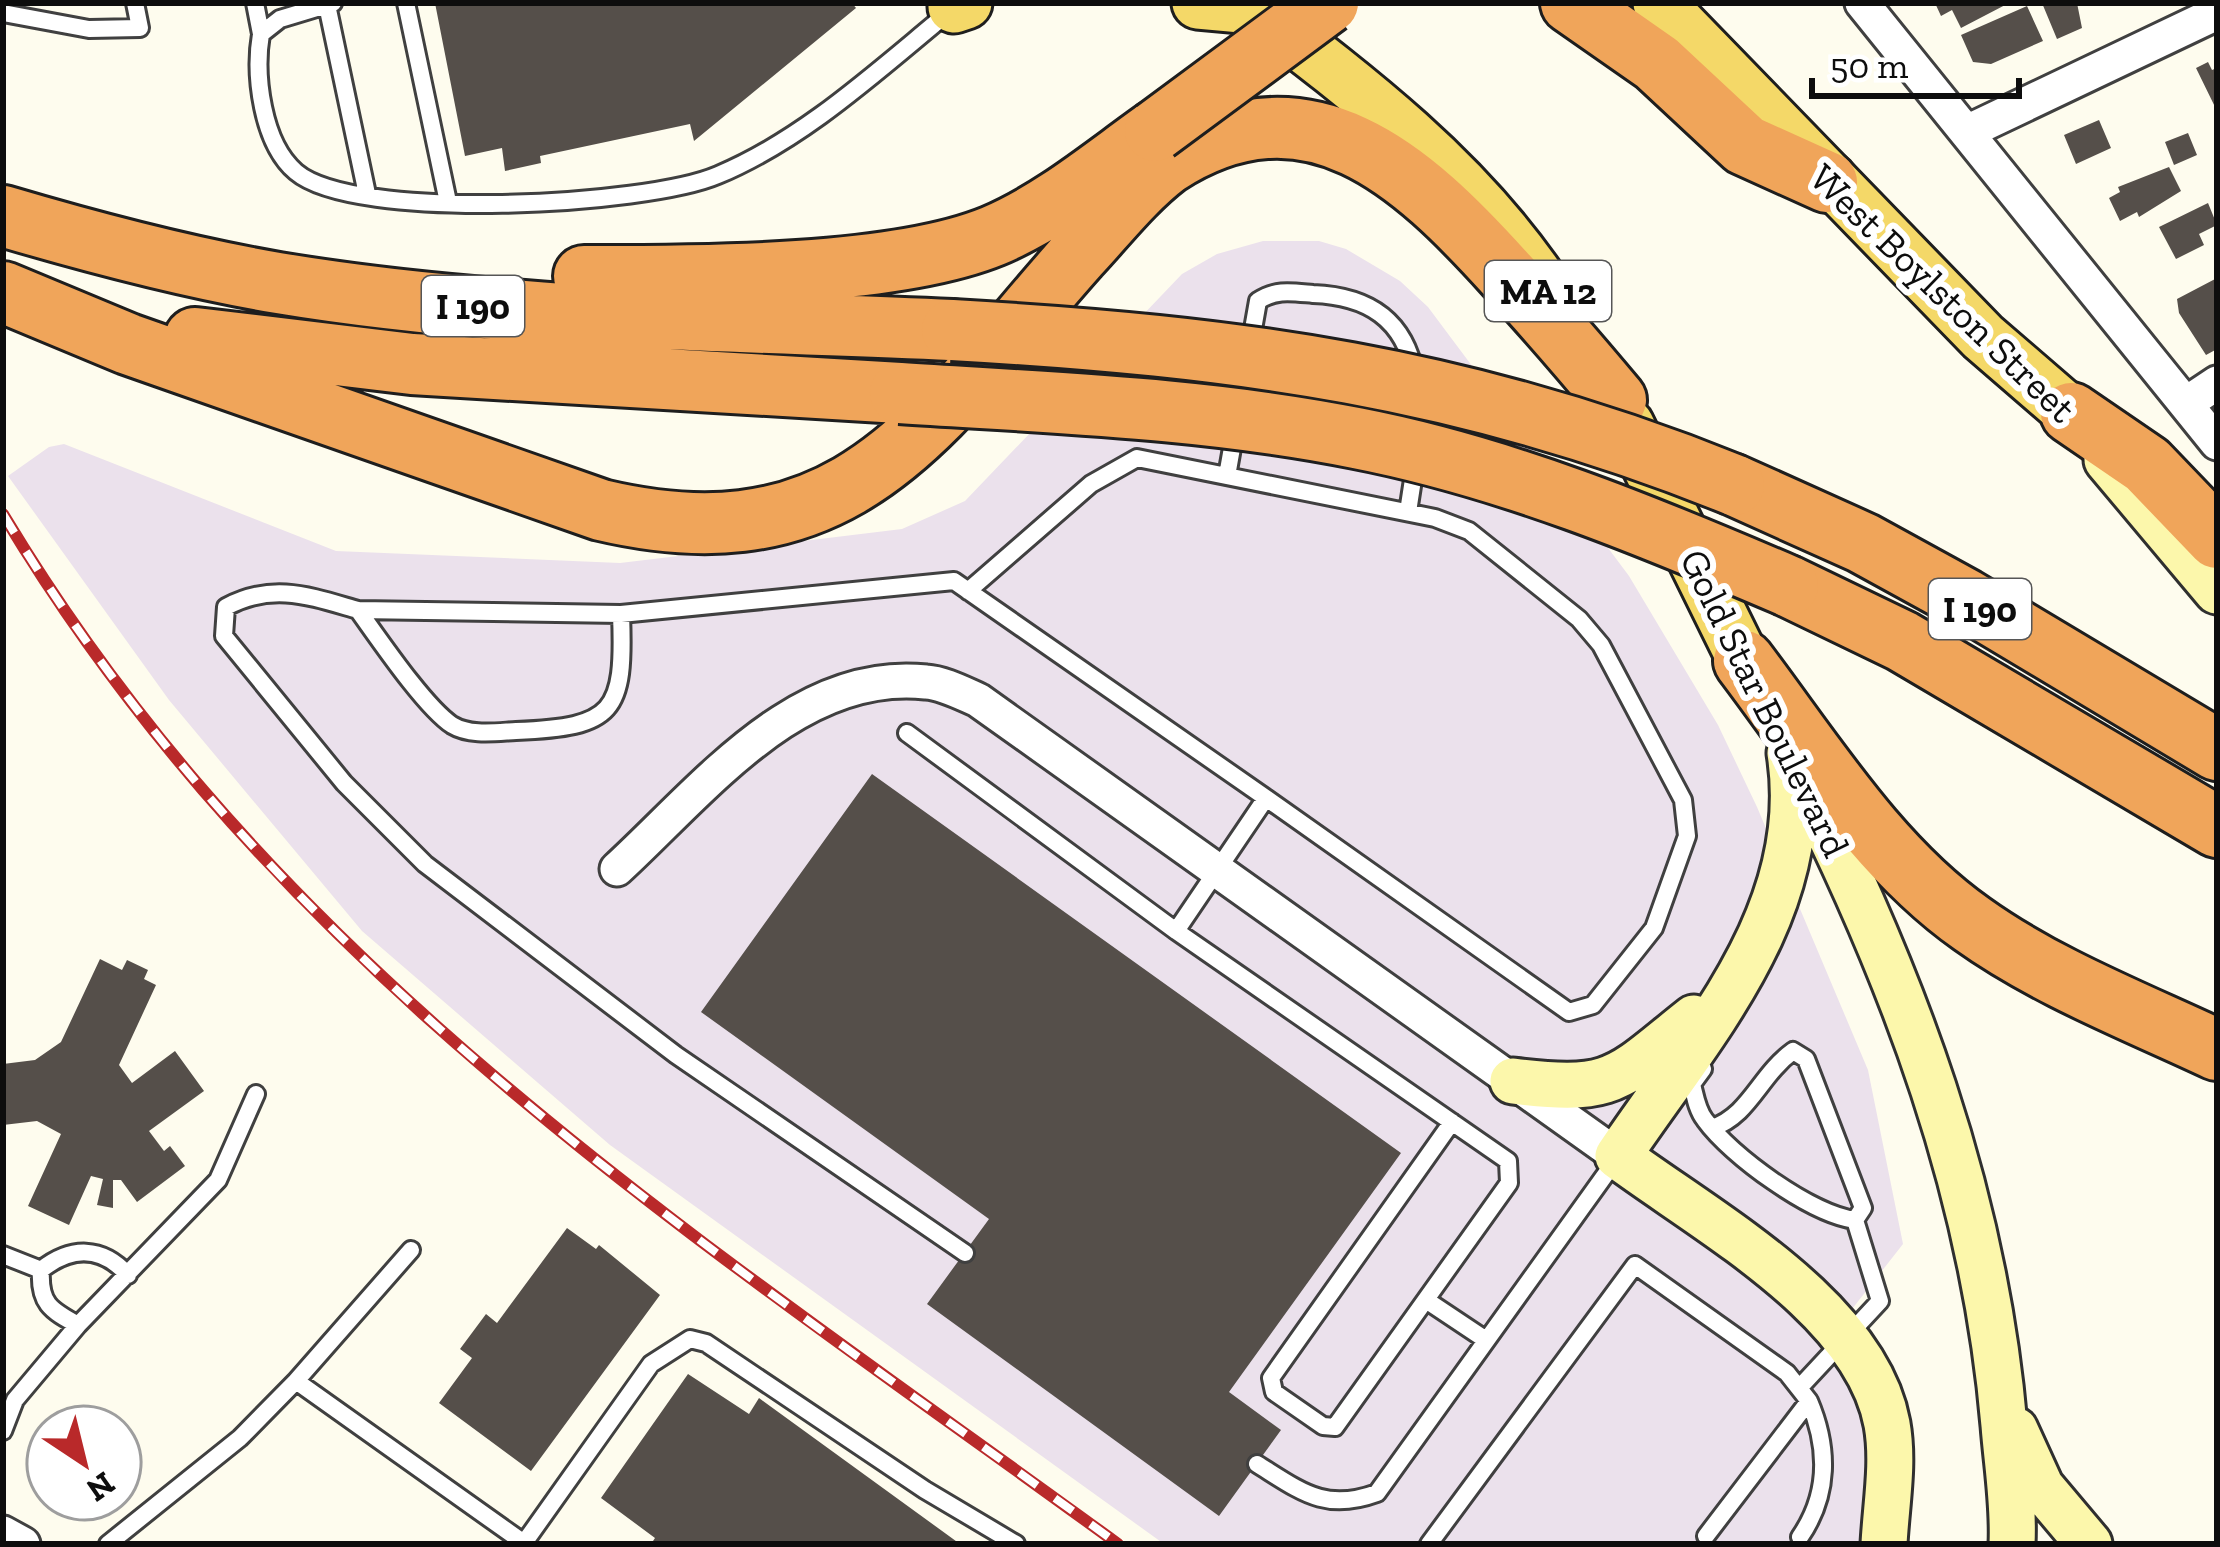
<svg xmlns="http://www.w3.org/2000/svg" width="2220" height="1547" font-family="'Zilla Slab',serif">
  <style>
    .industrial { fill: #ebe1ec }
    .building { fill: #554f4a }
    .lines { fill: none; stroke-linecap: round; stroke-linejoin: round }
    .service-casing { stroke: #404040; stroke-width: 22 }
    .minor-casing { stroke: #404040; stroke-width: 39 }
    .secondary-casing { stroke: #2f2f2f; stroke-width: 51 }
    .primary-casing { stroke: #1e1e1e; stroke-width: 57 }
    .motorway-casing { stroke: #1e1e1e; stroke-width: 66 }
    .service { stroke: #fff; stroke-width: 16 }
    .minor { stroke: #fff; stroke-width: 33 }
    .secondary { stroke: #fcf7ab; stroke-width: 45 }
    .primary { stroke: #f4d868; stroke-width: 51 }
    .motorway { stroke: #f0a55a; stroke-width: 60 }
    .rail-casing { stroke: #b9292a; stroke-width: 12 }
    .rail { stroke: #fff; stroke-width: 8; stroke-dasharray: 22; stroke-linecap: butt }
    .motorway-bridge-casing { stroke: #1e1e1e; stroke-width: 66; stroke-linecap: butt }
    .motorway-bridge { stroke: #f0a55a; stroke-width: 60 }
    .labels { text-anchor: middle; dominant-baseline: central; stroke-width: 12; stroke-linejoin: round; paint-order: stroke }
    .shield { fill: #fff; stroke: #565656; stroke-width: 3 }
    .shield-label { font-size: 36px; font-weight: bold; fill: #0d0d0d }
    .street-label { font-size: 39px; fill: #0d0d0d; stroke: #fff }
  </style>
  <rect width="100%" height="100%" fill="#fefcee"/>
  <path class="industrial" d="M1263,241H1319L1346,249L1400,281L1428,307L1629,576L1718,725L1757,807L1868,1070L1903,1244L1827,1341L1871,1419L1869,1544H1164L610,1145L362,931L169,700L8,476L49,447L64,444L336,551L620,563L902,529L965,501L1182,274L1217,254Z"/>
  <path class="building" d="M435,3H852L856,8L694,141L690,124L540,156L541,163L505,171L502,148L465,156Z
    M1935,3H2009L1961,28L1952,10L1941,16Z
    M2042,3H2077L2082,28L2057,39Z
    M2027,6L2043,41L1991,64L1973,62L1961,35Z
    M2208,62L2212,70L2217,68V111L2196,68Z
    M2099,120L2111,148L2076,164L2064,135Z
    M2188,133L2197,155L2174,165L2165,142Z
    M2169,167L2181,191L2139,217L2137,212L2120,221L2109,198L2120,192L2118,187Z
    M2208,203L2217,225L2199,234L2204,245L2176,259L2159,227Z
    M2217,278V349L2206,355L2179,313L2177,299Z
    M872,774L1401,1153L1229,1392L1281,1430L1219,1516L927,1304L989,1219L701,1012Z
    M100,959L122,970L127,960L148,970L144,979L156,985L119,1065L132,1083L175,1051L204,1091L149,1131L164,1151L170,1146L185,1166L137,1202L121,1180H113V1208L97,1205L103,1179L91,1176L69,1225L28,1206L61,1134L37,1121L3,1125V1064L35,1060L61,1042Z
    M567,1228L596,1249L599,1245L660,1295L531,1471L439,1403L472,1358L460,1349L486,1314L497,1323Z
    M688,1374L749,1414L759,1398L960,1544H651L655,1538L601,1498Z"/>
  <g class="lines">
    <defs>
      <path id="service" d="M255,3L261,34
        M333,3L280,19L261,34C254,75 262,143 296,172C355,222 646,206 718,175C804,139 877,71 949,12
        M406,3L448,202
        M327,5L367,194
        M3,13L89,29L140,28L135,3
        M1227,476L1258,301C1276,289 1291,292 1313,294C1367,296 1404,318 1415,375
        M1408,512L1416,460
        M968,591L1091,484L1137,458L1435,518L1469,531L1579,619L1601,645L1683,800L1687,836L1654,928L1593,1005L1569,1012L1266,798
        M358,610C309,596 273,582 226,607L224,636L344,783L425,864L676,1055L965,1253
        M621,614C625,713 614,727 516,731C496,732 470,736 452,725C424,706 379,639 358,610L621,614L954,581L1266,798L1176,931L907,733
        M1176,931L1508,1161L1509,1183L1335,1427L1323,1426L1274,1392L1271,1378L1452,1122
        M1703,1069L1692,1084C1695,1096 1697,1110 1705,1120C1731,1156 1811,1214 1855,1220L1863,1208L1806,1059L1793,1051C1759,1076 1750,1115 1712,1128
        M3,1255L41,1270
        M1426,1300L1486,1340
        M78,1325C50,1310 39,1303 41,1270C71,1246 102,1246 128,1275
        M296,1381L411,1250
        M1800,1387L1880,1301L1855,1220
        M3,1431L15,1400L78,1325L218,1180L256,1094
        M1257,1464C1302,1492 1325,1512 1377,1493L1618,1157
        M1800,1537C1829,1495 1829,1448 1809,1401
        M108,1544L240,1438L296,1381L524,1543L651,1364L690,1339L706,1343L925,1490L1016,1544
        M1429,1544L1635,1265L1787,1373L1809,1401L1706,1536"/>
      <path id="minor" d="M1862,3L2217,443
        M1967,132L2217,13
        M2187,403L2217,383
        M617,869C703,790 797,668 926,682C943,683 962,693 978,700L1618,1156
        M3,1533L23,1544"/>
      <path id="secondary" d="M2107,460L2217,591
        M1790,753C1815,910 1700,1034 1618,1156C1707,1222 1866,1308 1887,1424C1894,1463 1886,1505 1884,1544
        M1799,771C1904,979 1984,1192 2004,1425C2007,1464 2014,1504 2012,1544
        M1513,1081C1616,1094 1618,1078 1694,1018
        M2015,1430L2041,1487L2089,1544"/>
      <path id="primary" d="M1198,3L1253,8
        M1246,3C1355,86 1463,167 1541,281
        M1659,3L1983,337L2071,413
        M954,7L966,3
        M1628,425L1744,661"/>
      <path id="motorway" d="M1571,3L1657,63L1745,145L1827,182
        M3,216C94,243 184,267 278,283C500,320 728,320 952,330
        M584,276C695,276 893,277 993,236C1052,211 1103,168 1155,131
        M3,292L128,344L601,510C851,569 931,420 1078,255C1107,224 1133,190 1167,164C1308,73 1412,170 1506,274C1544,315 1580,357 1616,400
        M195,338L412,364L900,393
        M2071,413L2147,465L2217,538
        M1734,485L1863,543L1965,599L2217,750
        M1788,586L1902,641L2217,827
        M1744,661C1813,752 1878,858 1972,924C2046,977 2134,1011 2217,1050"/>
    </defs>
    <use href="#service" class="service-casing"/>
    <use href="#minor" class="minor-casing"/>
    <use href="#secondary" class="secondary-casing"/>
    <use href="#primary" class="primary-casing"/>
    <use href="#motorway" class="motorway-casing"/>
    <use href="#service" class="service"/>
    <use href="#minor" class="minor"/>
    <use href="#secondary" class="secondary"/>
    <use href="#primary" class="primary"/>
    <use href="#motorway" class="motorway"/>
    <defs>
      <path id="rail" d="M3,514C279,974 697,1237 1118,1544"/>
    </defs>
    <use href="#rail" class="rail-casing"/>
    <use href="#rail" class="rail"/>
    <defs>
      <path id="motorway-bridge" d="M1155,131L1328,3
        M952,330C1236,346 1468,377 1734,485
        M900,393C1052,403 1206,408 1356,438C1506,467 1648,526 1788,586"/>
    </defs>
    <use href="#motorway-bridge" class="motorway-bridge-casing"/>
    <use href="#motorway-bridge" class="motorway-bridge"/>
  </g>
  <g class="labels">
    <g class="shield">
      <rect x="1485" y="261" width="126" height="60" rx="9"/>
      <rect x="422" y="276" width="102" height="60" rx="9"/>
      <rect x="1929" y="579" width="102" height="60" rx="9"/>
    </g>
    <g class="shield-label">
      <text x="1548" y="291">MA 12</text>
      <text x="473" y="306">I 190</text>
      <text x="1980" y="609">I 190</text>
    </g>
    <g class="street-label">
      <text transform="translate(1943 293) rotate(44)">West Boylston Street</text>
      <text transform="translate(1765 703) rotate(64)">Gold Star Boulevard</text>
    </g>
  </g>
  <rect width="2220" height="1547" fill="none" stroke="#0d0d0d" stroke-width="12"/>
  <g transform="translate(84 1463) rotate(145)"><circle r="57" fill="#ffffff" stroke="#9e9e9e" stroke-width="3"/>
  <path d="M0-9L21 45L0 30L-21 45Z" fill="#b9292a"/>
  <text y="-18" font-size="33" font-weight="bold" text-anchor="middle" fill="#0d0d0d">N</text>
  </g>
  <path d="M1812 78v18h207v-18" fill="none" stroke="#0d0d0d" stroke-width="6"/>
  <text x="1830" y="78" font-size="36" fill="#0d0d0d" stroke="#ffffff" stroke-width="9" paint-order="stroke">50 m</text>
</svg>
